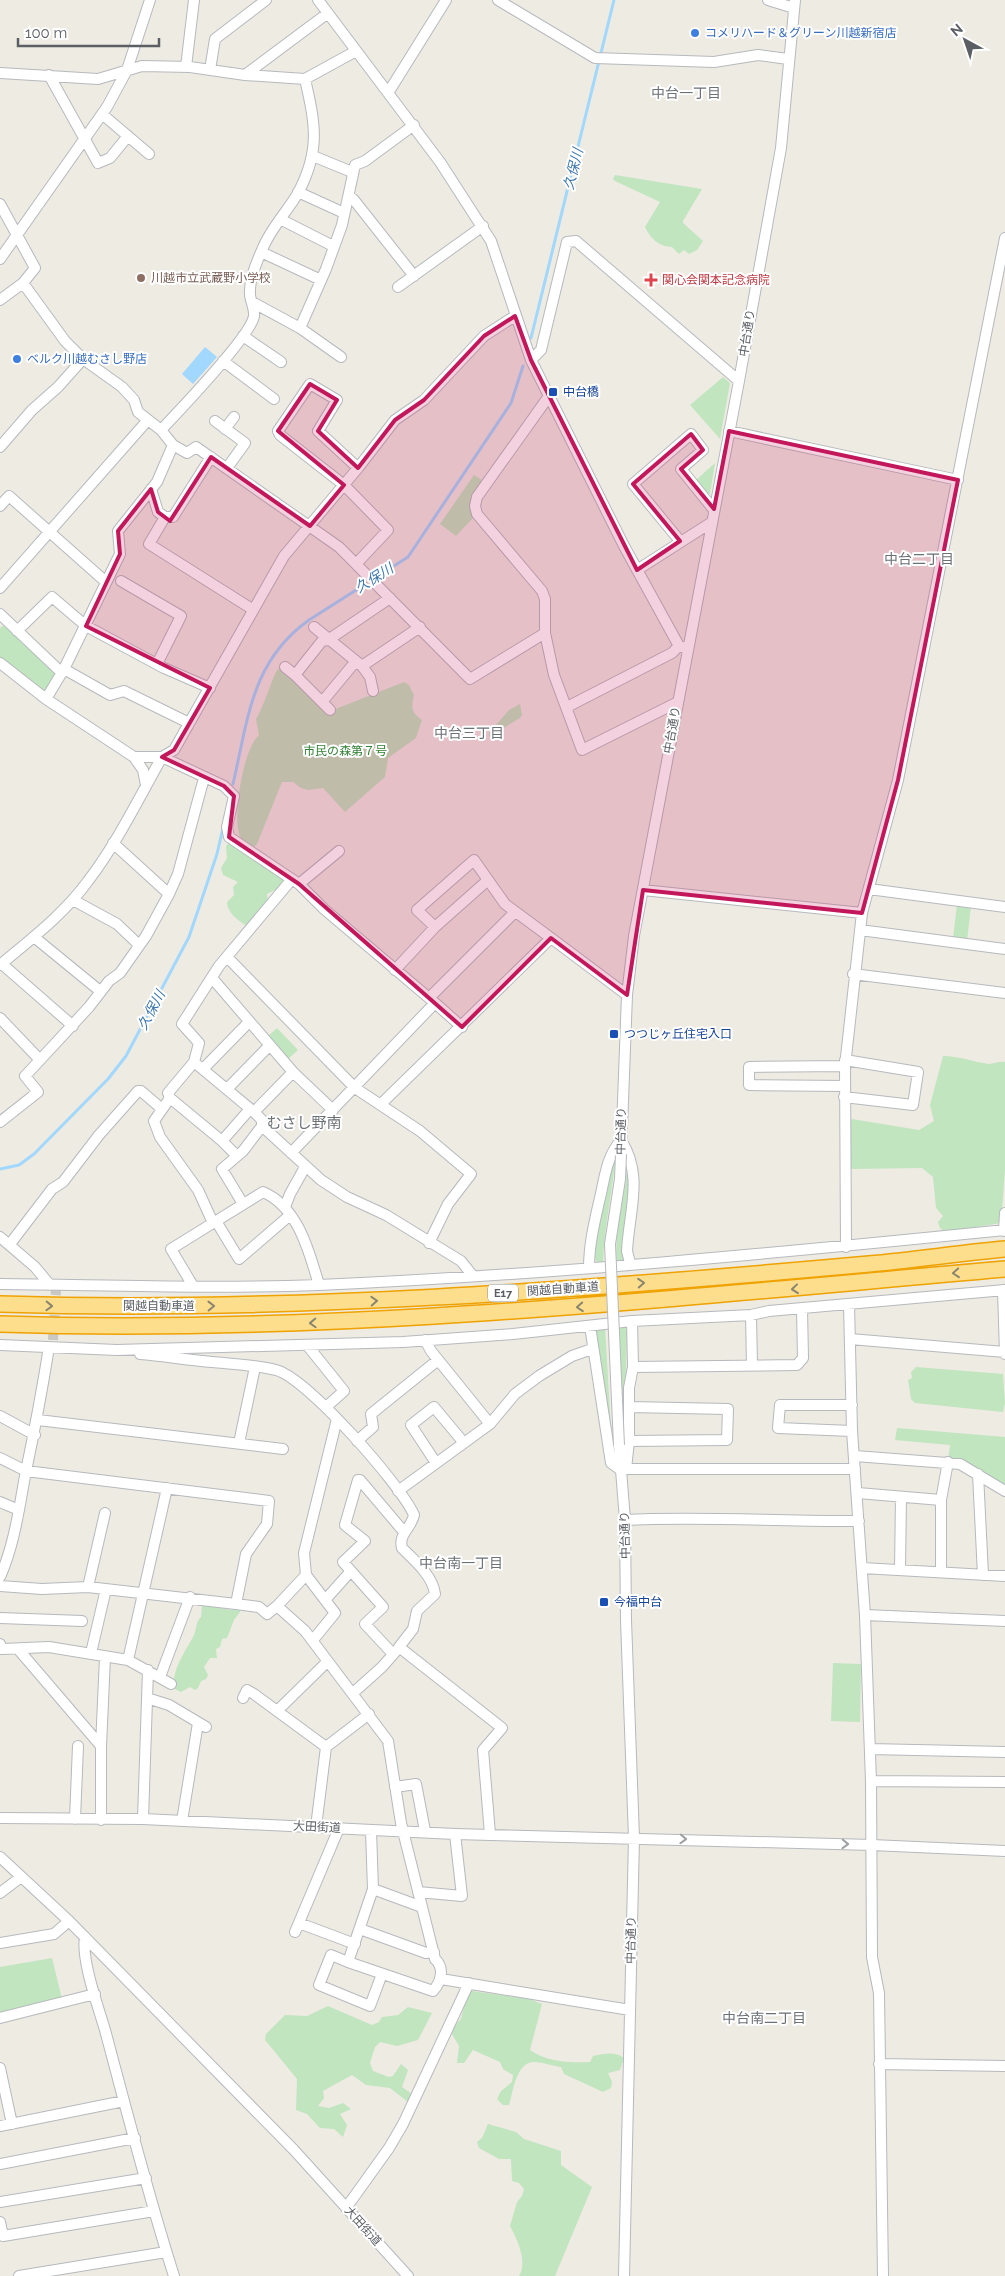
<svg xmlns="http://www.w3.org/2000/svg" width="1005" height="2276" font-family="Raleway,'Noto Sans JP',sans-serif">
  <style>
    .green { fill: #c0e5bf }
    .water { fill: #a2d7fe }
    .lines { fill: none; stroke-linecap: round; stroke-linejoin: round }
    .stream { stroke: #a2d7fe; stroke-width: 3 }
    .minor-tunnel { stroke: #c9c8c3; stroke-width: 10; stroke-dasharray: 10 5; stroke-linecap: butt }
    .minor-casing { stroke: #b6b9bd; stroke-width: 12 }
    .highway-casing { stroke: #efa201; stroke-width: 18 }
    .minor { stroke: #fff; stroke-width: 10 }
    .highway { stroke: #fcde8c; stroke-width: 15 }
    .minor-bridge-casing { stroke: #b6b9bd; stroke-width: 12; stroke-linecap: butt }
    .minor-bridge { stroke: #fff; stroke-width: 10 }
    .oneway { stroke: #8b8570 }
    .oneway2 { stroke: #9d9fa2 }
    .marked { fill: #c2185b; fill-opacity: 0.2; stroke: #c2185b; stroke-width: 4; stroke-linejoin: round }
    .shop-dot { fill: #3f7fe0; stroke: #fff; stroke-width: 2 }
    .education-dot { fill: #8d6e63; stroke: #fff; stroke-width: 2 }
    .health-dot { fill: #e0444e; stroke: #fff; stroke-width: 2 }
    .transit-dot { fill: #1a4fb4; stroke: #fff; stroke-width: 2 }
    .labels { text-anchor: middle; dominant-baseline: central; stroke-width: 4; stroke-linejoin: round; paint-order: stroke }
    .shield { fill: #fff; stroke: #8c8f92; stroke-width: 1 }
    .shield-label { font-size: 11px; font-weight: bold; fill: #5b5f64 }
    .shop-label { font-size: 12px; fill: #366cbe; stroke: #fff; text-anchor: start }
    .education-label { font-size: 12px; fill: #785e54; stroke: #fff; text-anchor: start }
    .health-label { font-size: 12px; fill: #be3a42; stroke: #fff; text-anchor: start }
    .street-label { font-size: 12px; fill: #5b5f64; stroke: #fff }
    .transit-label { font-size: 12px; fill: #164399; stroke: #fff; text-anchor: start }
    .park-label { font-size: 12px; fill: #348237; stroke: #fff }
    .neighbourhood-label { font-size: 14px; fill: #6c7176; stroke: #fff }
    .water-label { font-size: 14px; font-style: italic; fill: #3f78b0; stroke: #fff }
    .quarter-label { font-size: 15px; fill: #6c7176; stroke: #fff }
  </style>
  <rect width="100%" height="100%" fill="#eeebe3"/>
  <path class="green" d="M615,175L702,189L683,221V223L703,241L697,250L689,254L684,250L679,254L672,247C659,247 650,238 645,227L660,202L615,181L613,179Z
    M723,377L730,383L720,439L690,405Z
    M715,463L710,494H707L696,480Z
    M474,475L482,480L471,500L474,517L456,536L440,524Z
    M5,624L57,671L46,691L41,692L0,659V628Z
    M282,668L333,710L404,682L409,685L414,695C411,708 411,712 422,720L416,738L388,758L385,777L345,812L323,788L308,790L301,788L293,782H282L257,844L253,848C247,844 241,841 239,834C233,814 243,749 259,735L256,719C265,704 269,686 277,670Z
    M520,704L522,715L520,718L489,737V733L509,710Z
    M229,843L282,875L285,881L281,887L267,894L268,903L247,926C238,921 227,912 227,902L234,895L233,887L238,882L223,875L221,868L227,858L226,846Z
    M957,904L971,906L967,941L953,939Z
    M277,1028L298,1050L287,1060L267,1037Z
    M943,1056C959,1056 973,1062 989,1064C994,1064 999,1061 1005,1062V1170L1001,1223L945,1232L940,1228L938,1222L943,1216L936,1208L933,1177L922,1168L850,1169L849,1124L852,1119L919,1130L934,1121L930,1105Z
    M616,1153C613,1190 604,1226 603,1263L598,1264C586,1249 603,1211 607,1194C609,1181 611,1168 613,1155Z
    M627,1157L630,1164L624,1260L617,1262C613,1227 628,1193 627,1157Z
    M617,1326H623L627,1330L624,1445Z
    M605,1327L612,1446L595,1333L598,1329Z
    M916,1367L1003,1374L1005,1403L1003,1412L915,1403L911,1399L908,1380L912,1378L911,1372Z
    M897,1428L1005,1437V1490L948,1461L950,1445L895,1440Z
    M202,1605L231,1610L239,1608L240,1612L234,1620L227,1638L222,1639L220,1647L216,1649L217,1658H210L204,1667L208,1675L206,1679L201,1681L198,1688L195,1690L190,1687L181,1692L175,1689C170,1671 186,1651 194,1635C197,1628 195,1623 201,1617Z
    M833,1663L861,1664L860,1722L831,1721Z
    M52,1958L62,1999L0,2015V1967Z
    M472,1991L529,1999L542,2004L530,2050C546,2062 571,2063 590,2062L593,2056C605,2054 614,2051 624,2058L620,2070L608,2073L612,2082L611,2088L603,2092L564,2074L561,2067C552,2066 543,2062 534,2062C516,2062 513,2092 509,2105H503L497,2099L501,2091L512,2082L513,2075L503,2069L500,2062L473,2050L464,2063H457L459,2046L452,2034L455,2025L461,2019L467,1994Z
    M328,2006L372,2025L379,2022L382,2017L398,2015L408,2007L432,2013L418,2040L397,2046L380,2042L375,2047L370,2063L373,2071L389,2077L393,2076L401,2064L408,2070L402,2087L412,2094L408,2102L390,2088L366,2085L352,2075L323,2091L324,2098L318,2106L329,2108L343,2103L351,2109L340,2114L347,2125L343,2137L334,2129L320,2128L307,2114L296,2110L297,2079L265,2040L266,2034L285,2015L307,2016Z
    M488,2124L516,2132L524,2139L561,2151V2165L592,2187L555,2276H519C528,2262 517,2239 510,2226L517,2202L522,2196L524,2189L519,2183L512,2181L511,2159H499L479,2148L477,2142L482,2138Z"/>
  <path class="water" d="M205,347L217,357L193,384L182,374Z"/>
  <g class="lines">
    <path class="stream" d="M531,338L614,0
      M233,784C248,720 251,661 309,620L408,557L511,403L523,366
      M0,1169L19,1165L34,1154L108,1079L126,1056L189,937L217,854L223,828"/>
    <path class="minor-tunnel" d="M53,1340L56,1290"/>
    <defs>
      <path id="minor" d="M318,0L440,162L491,241L531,360L624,546L679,646L688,649
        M498,0L595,58L714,62L758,55L788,59
        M768,0L794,8
        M186,67L194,0
        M210,70L215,39L266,0
        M0,73L98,79L142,66L190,67L245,75L305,79L356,51
        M49,75L98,163L110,158L128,136
        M245,75L328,13
        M388,93L446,0
        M102,114L149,154
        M313,156L352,172
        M298,192L344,213
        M349,196L354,200L414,276
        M0,204L35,268L23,283L0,300
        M280,219L333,246
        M261,252L321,280
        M0,259L107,107L127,70L150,0
        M23,283L65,341L83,359L122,387L134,400L138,412L161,430L173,445L187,453L196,447L339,547L470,679L545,633V599L542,591L477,514L475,506L477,497L549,396
        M398,287L483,226
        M252,302L300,328
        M243,336L281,362
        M341,357L300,328L326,269L342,225L355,165L365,161L414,125
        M531,360L541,350L567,242L576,241L739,381
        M223,361L274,399
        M215,421L245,443L227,468
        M225,429L234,417
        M161,430C178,412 251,336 254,316C255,308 250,301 250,294C249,280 256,263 262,250C270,229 287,212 298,193C321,150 315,123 305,79
        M729,431L958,480
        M0,447L32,410L58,387L83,359
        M211,457L173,517H165L149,544L252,609
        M151,489L158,512L165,517
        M0,506L9,496L106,582
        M680,541L633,484L691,434L703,450L681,469L714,510
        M356,564L388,530L344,485L280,435L278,431L310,384L337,400L318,431L358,468
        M637,570L712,522
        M121,581L181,616L157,664
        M0,588L147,421
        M0,614L62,673
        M314,627L362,666L420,627
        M17,631L52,597L86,626L164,668L210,688
        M545,633L554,675L582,750L678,702
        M0,663L46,699L134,757L143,770L146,785
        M362,666L370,677L373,691
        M285,667L295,675L322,641L328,640L390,598
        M64,669L110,695L124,691L189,723
        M295,675L330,710
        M46,699L64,669L120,554L118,531L157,482L173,445
        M322,702L356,661
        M567,707L672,653L679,646
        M134,757H162L224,786L234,796L227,827L229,837L299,884L339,851
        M113,843L169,894
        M488,880L435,927L417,910L474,860L505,904L551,938
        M299,884L324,909L435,1003
        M869,889L1005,907
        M643,890L862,913
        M73,900L117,924L138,944
        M860,930L1005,949
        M34,937L100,991
        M227,957L355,1088L420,1131L471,1174L448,1204L429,1243
        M2,964L73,1026
        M0,965C31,939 64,914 88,881C117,843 139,798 162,757L174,750L284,556L358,468L395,420L424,400L484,336L515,316
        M395,970L435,927
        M853,974L1005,993
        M212,978L293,1072L254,1112
        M429,998L515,912
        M0,1018L40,1060L89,1007L109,981L120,973L146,936L169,894L178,874L204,778
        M194,1062L199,1043L182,1024L219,966L292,879
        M204,1068L249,1022
        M293,1072L333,1110
        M845,1086L749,1085V1067L845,1066
        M228,1088L270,1045
        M844,1097L913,1105L918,1072L845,1060
        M170,1098L222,1141L250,1109
        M381,1104L551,938L627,995
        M0,1122L38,1092L25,1076L40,1060
        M222,1141L237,1156
        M291,1153L435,1003L462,1027
        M621,1154L627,995L634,936L739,381L781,148L795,0
        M243,1204L222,1169L243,1151L262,1126
        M285,1207L290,1194L305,1167
        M216,1221L239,1259L289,1216
        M1004,1231L1005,1213
        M0,1237L35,1267L50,1285
        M10,1244L52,1189L63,1182L99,1135L138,1091H141L162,1109
        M846,1247L845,1066L862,913L898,780L1005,238
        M589,1268C589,1245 594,1224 599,1202C605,1179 605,1159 621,1140C644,1176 629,1211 627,1251L630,1263
        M0,1284C106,1285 213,1289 319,1285C548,1275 777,1253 1005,1230
        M319,1285C309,1251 298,1207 263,1192L213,1223L198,1190L160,1137L154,1121L170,1098L168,1093L194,1062L254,1112L262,1120V1126L321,1180L347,1197L386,1215L461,1261L473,1276
        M193,1286L171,1249L213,1223
        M1003,1290L1005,1354
        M849,1304L852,1431L865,1615L871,1781L872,1957L879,1993L883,2276
        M751,1315L752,1365
        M590,1326L611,1463L622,1471L626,1469L629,1441V1388L633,1367L632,1321
        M850,1339L1005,1352
        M425,1340L431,1351L490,1424
        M0,1345L117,1350L403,1342L513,1334L632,1321L751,1315L769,1311L1005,1290
        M307,1345L344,1391L326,1407
        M140,1354C164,1356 188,1360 212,1362C233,1364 256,1365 276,1370C307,1378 401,1485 414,1515C412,1527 398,1534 402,1548C414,1560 433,1576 435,1594L417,1611L413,1629L399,1647L502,1728L483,1750L490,1834
        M633,1367L797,1365L803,1358L802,1309
        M852,1405H780L778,1428L852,1431
        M629,1407L728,1409L727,1440L629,1441
        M0,1416L35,1435
        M337,1419L304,1553L306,1575L277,1606L305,1631L388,1741L401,1823L435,1959C445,1968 441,1982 433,1991L348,1962L373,1889L371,1831
        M38,1420L283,1449
        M357,1441L373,1427L371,1414L438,1360
        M239,1443L255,1367
        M619,1445L625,1520L626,1620L634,1838L624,2276
        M855,1456L960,1464L1005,1491
        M0,1458L26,1471L269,1501L267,1524L246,1554L236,1604
        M436,1463L411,1425L434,1407L464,1443
        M626,1469H855
        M978,1474L983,1575
        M398,1491L490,1424L515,1394L539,1376L572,1356L592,1349
        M858,1493L941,1500V1572
        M941,1500L948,1462
        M0,1502L19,1510
        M625,1520C703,1516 781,1522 859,1521
        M862,1568L1005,1576
        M900,1570L901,1497
        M351,1571L343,1562L365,1541L345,1525L358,1480H360L404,1532
        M306,1575L335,1613L313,1640
        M0,1577C14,1546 19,1509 25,1476C34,1433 42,1391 49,1347
        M0,1586L42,1589L88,1587L236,1604L259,1607L267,1614L277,1606
        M88,1587L105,1513
        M325,1600L351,1571L383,1607L365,1624L393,1654
        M865,1615L1005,1621
        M0,1618L82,1621
        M0,1644L2,1649L49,1647L128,1660L171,1684
        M18,1649L101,1746V1820
        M91,1653L106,1589
        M128,1660L167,1488
        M160,1677L190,1597
        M353,1693L382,1667L397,1650
        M147,1698L169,1705L206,1727
        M243,1698L247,1690L254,1694L326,1747L316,1827
        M277,1711L327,1662
        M101,1746L105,1657
        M326,1747L369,1714
        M870,1749L1005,1752
        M871,1781L1005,1782
        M395,1787L416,1784L425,1831
        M0,1818L143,1819L455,1834L872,1845L1005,1851
        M75,1819L78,1746
        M143,1819L148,1670
        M182,1821L198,1723
        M0,1857L69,1921L294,2150L408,2276
        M373,1889L422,1907
        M418,1892L462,1896L455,1834
        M0,1893L21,1877
        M299,1923L355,1944
        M360,1929L426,1953L434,1952
        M295,1932L339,1828
        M85,1937C81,1960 98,2006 105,2030C127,2112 148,2195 174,2276
        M0,1943L54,1934L69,1921
        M348,1962L331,1955L319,1985L370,2006L382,1974
        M441,1979L630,2010
        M0,2018L95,1994
        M879,2064L1005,2066
        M0,2068L12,2124
        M0,2126L124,2101
        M0,2164L135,2138
        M0,2202L146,2178
        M346,2208L389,2148L403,2124L469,1983
        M0,2222L3,2236L154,2211
        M19,2276L166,2252"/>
      <path id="highway" d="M0,1304C290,1313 580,1290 869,1264C915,1260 960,1253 1005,1249
        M0,1324C337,1335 670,1298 1005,1269"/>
    </defs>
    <use href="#minor" class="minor-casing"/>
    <use href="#highway" class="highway-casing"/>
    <use href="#minor" class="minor"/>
    <use href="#highway" class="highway"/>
    <defs>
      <path id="minor-bridge" d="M619,1445L610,1244L620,1179L621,1154"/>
    </defs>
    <use href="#minor-bridge" class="minor-bridge-casing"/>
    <use href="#minor-bridge" class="minor-bridge"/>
  </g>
  <defs><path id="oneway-chevron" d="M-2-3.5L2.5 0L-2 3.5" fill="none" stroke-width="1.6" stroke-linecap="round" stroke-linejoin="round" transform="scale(1.25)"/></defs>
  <g class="oneway">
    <use href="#oneway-chevron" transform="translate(956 1273) rotate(175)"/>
    <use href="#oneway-chevron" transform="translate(641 1283) rotate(-4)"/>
    <use href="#oneway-chevron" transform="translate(795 1289) rotate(174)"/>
    <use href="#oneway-chevron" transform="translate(374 1301) rotate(-3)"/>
    <use href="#oneway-chevron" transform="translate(49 1306) rotate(2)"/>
    <use href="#oneway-chevron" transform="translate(211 1306) rotate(-1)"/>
    <use href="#oneway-chevron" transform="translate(580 1307) rotate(176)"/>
    <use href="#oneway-chevron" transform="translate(313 1323) rotate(178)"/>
  </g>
  <g class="oneway2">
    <use href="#oneway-chevron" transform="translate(683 1839) rotate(2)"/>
    <use href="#oneway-chevron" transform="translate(845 1844) rotate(2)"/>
  </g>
  <path class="marked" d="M515,316L531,360L637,570L680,541L633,484L691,434L703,450L681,469L714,509L729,431L958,480L898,780L862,913L643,890L627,995L551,938L462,1027L299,884L229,837L234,796L224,786L162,757L174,750L210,688L86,626L120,554L118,531L151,489L158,512L170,521L211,457L310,526L344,485L278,431L310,384L337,400L318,431L358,468L395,420L424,400L484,336Z"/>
  <g class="shop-dot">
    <circle cx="695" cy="33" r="5"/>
    <circle cx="17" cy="359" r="5"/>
  </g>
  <circle class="education-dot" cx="141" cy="278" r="5"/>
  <path class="health-dot" d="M648.5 272.5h5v5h5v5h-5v5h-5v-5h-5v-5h5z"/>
  <g class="transit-dot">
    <rect x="548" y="387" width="10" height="10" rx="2.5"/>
    <rect x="609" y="1029" width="10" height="10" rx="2.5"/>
    <rect x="599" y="1597" width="10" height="10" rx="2.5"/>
  </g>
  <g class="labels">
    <rect class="shield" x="488" y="1284.5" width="30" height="17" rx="4"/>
    <g class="shield-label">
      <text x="503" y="1293">E17</text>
    </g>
    <g class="shop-label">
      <text x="705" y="33">コメリハード＆グリーン川越新宿店</text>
      <text x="27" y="359">ベルク川越むさし野店</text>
    </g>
    <g class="education-label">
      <text x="151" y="278">川越市立武蔵野小学校</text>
    </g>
    <g class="health-label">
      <text x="662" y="280">関心会関本記念病院</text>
    </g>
    <g class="street-label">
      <text transform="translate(747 333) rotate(-81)">中台通り</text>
      <text transform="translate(672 730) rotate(-80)">中台通り</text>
      <text transform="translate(621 1131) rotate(-89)">中台通り</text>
      <text transform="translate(563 1289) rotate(-4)">関越自動車道</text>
      <text x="159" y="1306">関越自動車道</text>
      <text transform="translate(625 1535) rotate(-91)">中台通り</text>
      <text transform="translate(317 1827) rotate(3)">大田街道</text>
      <text transform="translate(631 1940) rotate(-89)">中台通り</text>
      <text transform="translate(363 2226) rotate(48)">大田街道</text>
    </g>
    <g class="transit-label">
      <text x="563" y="392">中台橋</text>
      <text x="624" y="1034">つつじヶ丘住宅入口</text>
      <text x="614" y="1602">今福中台</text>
    </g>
    <g class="park-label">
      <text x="345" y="751">市民の森第７号</text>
    </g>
    <g class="neighbourhood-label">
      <text x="686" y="93">中台一丁目</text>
      <text x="919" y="559">中台二丁目</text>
      <text x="469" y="733">中台三丁目</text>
      <text x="461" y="1563">中台南一丁目</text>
      <text x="764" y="2018">中台南二丁目</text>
    </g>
    <g class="water-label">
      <text transform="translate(573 169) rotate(-76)">久保川</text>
      <text transform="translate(374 578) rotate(-32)">久保川</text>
      <text transform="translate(151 1010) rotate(-62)">久保川</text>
    </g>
    <g class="quarter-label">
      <text x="304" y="1123">むさし野南</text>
    </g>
  </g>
  <g transform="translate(965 40) rotate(320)" stroke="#ffffff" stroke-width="4" paint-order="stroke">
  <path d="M0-4L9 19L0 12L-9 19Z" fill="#5b5f64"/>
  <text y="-8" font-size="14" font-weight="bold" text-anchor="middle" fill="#5b5f64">N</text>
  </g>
  <path d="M18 38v8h141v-8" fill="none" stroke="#5b5f64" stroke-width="2.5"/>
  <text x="25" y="38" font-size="15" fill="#5b5f64" stroke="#ffffff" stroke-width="4" paint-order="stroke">100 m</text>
</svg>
